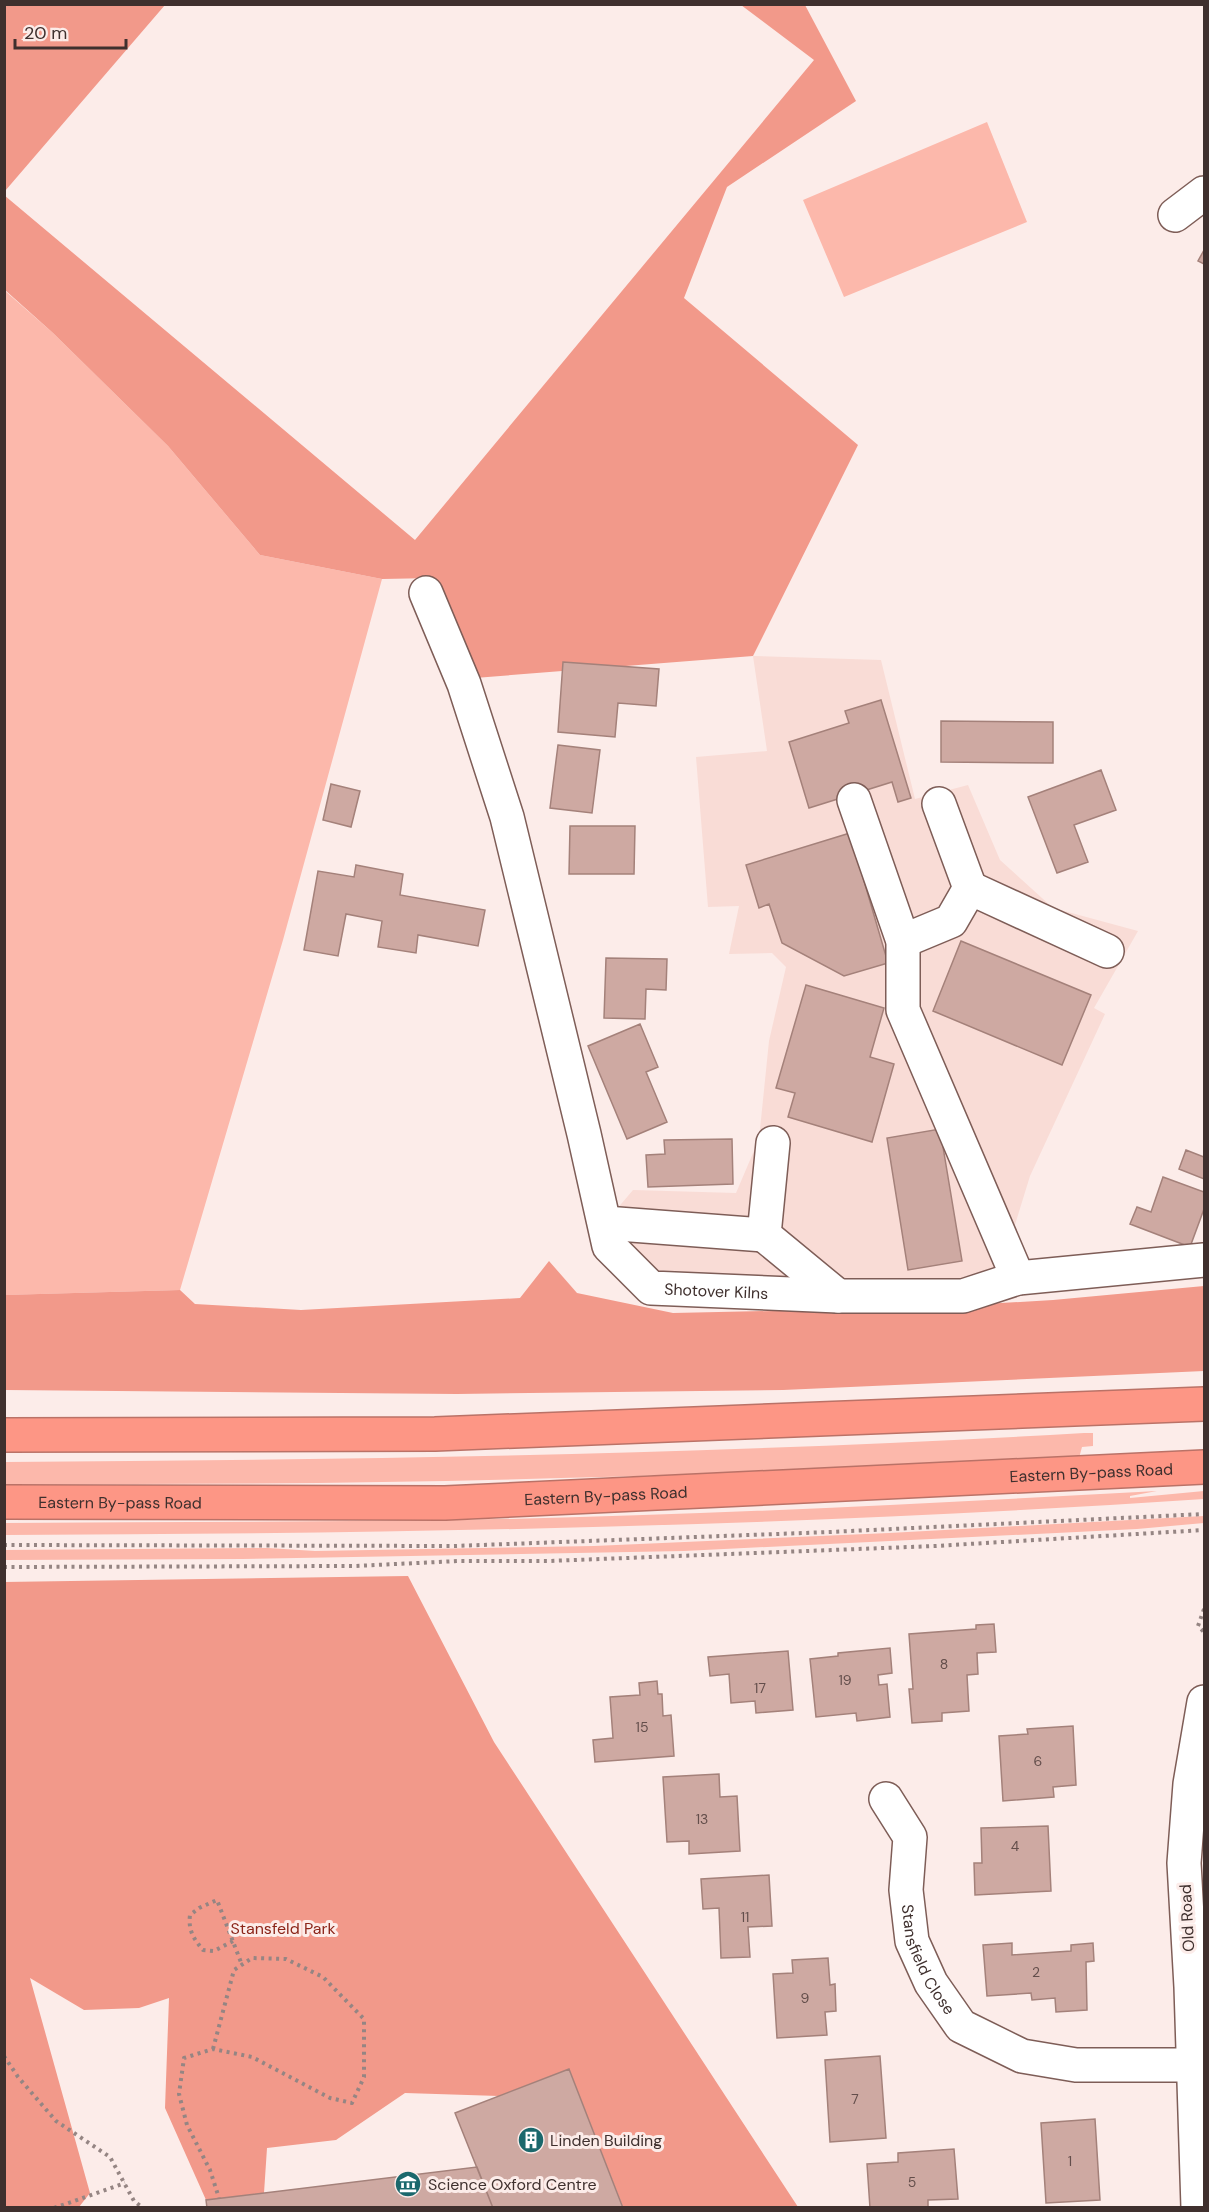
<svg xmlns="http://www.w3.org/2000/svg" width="1209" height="2212" font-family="'DM Sans',sans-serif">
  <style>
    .built { fill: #f9dcd6 }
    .green { fill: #fcb8ab }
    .forest { fill: #f2998a }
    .building { fill: #cea9a2; stroke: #a4817a; stroke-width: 1.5 }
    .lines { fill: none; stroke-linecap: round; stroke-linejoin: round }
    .minor-casing { stroke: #7e5d57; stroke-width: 36 }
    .highway-casing { stroke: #ba7267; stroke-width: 36 }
    .path { stroke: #958583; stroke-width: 4; stroke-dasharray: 3 4.5; stroke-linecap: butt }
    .minor { stroke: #fff; stroke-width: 33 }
    .highway { stroke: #fd9685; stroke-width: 33 }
    .labels { text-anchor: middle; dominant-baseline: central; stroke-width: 6; stroke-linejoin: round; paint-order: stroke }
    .number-label { font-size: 14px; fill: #634e4b }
    .street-label { font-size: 16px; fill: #3f302e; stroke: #fcece9 }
    .park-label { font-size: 16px; fill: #8b2519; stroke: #fcece9 }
    .poi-label { font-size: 16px; fill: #3f302e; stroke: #fcece9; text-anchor: start }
  </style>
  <rect width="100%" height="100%" fill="#fcece9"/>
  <path class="built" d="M753,656L881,660L915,799L968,785L1000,860L1053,908L1138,931L1094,1008L1105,1014L1030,1176L1014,1228L1018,1278L651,1288L605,1223L633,1190L736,1193L759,1139L769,1041L786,967L772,953L729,954L739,906L708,907L696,757L767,751Z"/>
  <path class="green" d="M987,122L1027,222L844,297L803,200Z
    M4,290L53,333L168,446L260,555L382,579L283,940L180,1290L5,1295Z
    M1084,1433H1093V1446L1082,1447L1079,1458C906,1466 734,1474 561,1478C376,1484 190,1484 5,1484V1462C365,1460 725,1454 1084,1433Z
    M1157,1491L1130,1496V1498L1204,1491V1499C805,1526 405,1534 4,1535L5,1523C153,1522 302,1522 451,1520C686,1516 922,1504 1157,1491Z
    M1204,1516V1523L1137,1529L684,1551L242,1559L4,1560L5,1550L268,1548L315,1551L594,1546L889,1533Z"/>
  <path class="forest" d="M5,4L165,5L5,191L4,5Z
    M741,5H805L856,101L727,187L684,298L858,445L753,656L462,679L434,578L382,579L260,555L168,446L53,333L5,290L4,195L415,540L814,60Z
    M549,1261L577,1293L673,1313L914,1308L1053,1300L1204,1286V1371L783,1390L457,1394L5,1390L4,1295L180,1290L195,1304L301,1310L520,1298Z
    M408,1576L494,1742L798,2207H623L569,2069L499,2096L405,2093L336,2140L267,2148L264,2193L206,2200L165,2108L169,1998L139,2008L84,2010L30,1978L90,2193L79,2207H5L4,1582Z"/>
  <path class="building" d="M1204,250V264L1198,261Z
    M563,662L659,669L656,706L618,703L615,737L558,732Z
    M881,700L911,798L898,802L892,782L809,808L789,742L849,723L845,711Z
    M941,721L1053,722V763L941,762Z
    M558,745L600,750L592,813L550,808Z
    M1101,770L1116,810L1074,825L1088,862L1057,873L1028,797Z
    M331,784L360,791L351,827L323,820Z
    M570,826H635L634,874H569Z
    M850,833L888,963L844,976L782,943L769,904L759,908L746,865Z
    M356,865L403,874L400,895L485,910L478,946L418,935L416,953L378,947L382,921L346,914L338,956L304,950L318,871L354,877Z
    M961,941L1091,995L1062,1065L933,1011Z
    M606,958L667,959L666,990L646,989L645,1019L604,1018Z
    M806,985L884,1008L870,1057L894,1064L872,1142L788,1117L795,1093L776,1088Z
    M640,1024L658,1067L646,1072L667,1122L627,1139L588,1046Z
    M940,1129L962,1261L908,1270L887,1138Z
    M732,1139L733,1184L648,1187L646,1155L665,1154L664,1140Z
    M1186,1150L1204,1157V1179L1179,1169Z
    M1163,1177L1204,1192V1209L1190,1247L1130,1224L1137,1207L1151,1212Z
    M994,1624L996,1652L977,1653L978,1674L967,1675L969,1711L942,1713V1721L912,1723L909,1689H913L909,1634L976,1629V1625Z
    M890,1648L892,1673L878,1675L879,1685L887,1684L890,1717L857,1721L856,1713L816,1717L810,1659L838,1656V1653Z
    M788,1651L793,1710L756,1713L755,1701L731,1703L729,1674L710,1676L708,1657Z
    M657,1681L658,1694H662L663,1716L671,1715L674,1756L595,1762L593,1740L613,1738L610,1697L640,1695L639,1683Z
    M1073,1726L1076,1785L1053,1787L1054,1797L1003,1801L999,1736L1028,1734L1027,1729Z
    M719,1774L720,1797L737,1796L740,1851L689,1854V1841L667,1842L663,1777Z
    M1048,1826L1051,1891L975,1895L974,1863H982L981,1828Z
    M769,1875L772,1926L748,1927L750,1957L721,1958L719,1908L703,1909L701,1879Z
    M1012,1943V1955L1071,1951V1945L1093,1943L1094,1961L1086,1962L1087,2010L1056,2012L1055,1998L1032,2000L1031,1993L987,1996L983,1945Z
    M828,1958L830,1985L835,1984L836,2011L825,2012L827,2035L777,2038L773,1974L793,1973L792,1960Z
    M880,2056L886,2138L830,2142L825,2060Z
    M569,2069L623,2208H493L455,2113Z
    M1095,2119L1100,2200L1046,2203L1041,2123Z
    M954,2149L958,2199L928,2200V2208H870L867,2164L898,2162V2153Z
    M477,2167L493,2208H207L206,2200Z"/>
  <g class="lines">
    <defs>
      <g id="minor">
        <path d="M1175,215L1204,193"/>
        <path id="s1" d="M426,593L464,684L507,817L584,1134L609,1246L651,1288L838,1296H963L1018,1278L1204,1260"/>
        <path d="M854,800L903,941V1010L1018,1278"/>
        <path d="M939,804L970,888"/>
        <path d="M903,941L951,921L970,888L1107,951"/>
        <path d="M773,1143L764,1235L838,1296"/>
        <path d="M605,1223L764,1235"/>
        <path id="s2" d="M886,1799L910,1837L906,1890L912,1941L931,1983L961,2026L1022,2056L1076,2065H1193"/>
        <path d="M1198,2208L1191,1987L1184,1863L1190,1784L1204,1702"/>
      </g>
      <g id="highway">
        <path d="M4,1435L435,1434L1204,1404"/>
        <path id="s3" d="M4,1502L445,1503L1204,1467"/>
      </g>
    </defs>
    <use href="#minor" class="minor-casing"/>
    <use href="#highway" class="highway-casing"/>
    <path class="path" d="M4,1545L454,1546L830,1532L1204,1514
      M4,1567L354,1566L459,1561H549L935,1546L1204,1530
      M1204,1609L1198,1626L1204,1632
      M233,1941L214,1951L203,1950C194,1939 188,1931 190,1915L199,1908L217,1900L242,1965
      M213,2049L234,1970L252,1958L286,1959L323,1977L364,2019V2077L352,2103L330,2098L252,2057L213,2049L184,2058L179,2094L187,2125L210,2170L219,2198
      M4,2056L18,2077L56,2121L110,2157L134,2201L143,2208
      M54,2208L125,2183"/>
    <use href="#minor" class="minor"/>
    <use href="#highway" class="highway"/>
  </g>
  <defs>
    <symbol id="building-disc" viewBox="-11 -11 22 22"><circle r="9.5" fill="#1b686c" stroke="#fcece9"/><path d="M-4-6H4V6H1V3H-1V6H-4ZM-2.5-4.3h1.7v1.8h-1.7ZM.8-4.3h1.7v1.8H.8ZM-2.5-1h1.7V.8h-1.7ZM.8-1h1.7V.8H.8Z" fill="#fff"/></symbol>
    <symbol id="museum-disc" viewBox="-11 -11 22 22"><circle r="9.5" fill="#1b686c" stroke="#fcece9"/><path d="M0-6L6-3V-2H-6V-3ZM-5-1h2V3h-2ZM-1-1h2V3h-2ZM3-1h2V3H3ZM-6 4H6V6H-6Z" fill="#fff"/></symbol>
  </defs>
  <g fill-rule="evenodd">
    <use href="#building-disc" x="516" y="2125" width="30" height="30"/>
    <use href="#museum-disc" x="393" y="2169" width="30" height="30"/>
  </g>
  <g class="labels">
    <g class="number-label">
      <text x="944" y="1664">8</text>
      <text x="845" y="1680">19</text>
      <text x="760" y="1688">17</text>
      <text x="642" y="1727">15</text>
      <text x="1038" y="1761">6</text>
      <text x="702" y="1819">13</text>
      <text x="1015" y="1846">4</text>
      <text x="745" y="1917">11</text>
      <text x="1036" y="1972">2</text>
      <text x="805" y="1998">9</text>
      <text x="855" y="2099">7</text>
      <text x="1070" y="2161">1</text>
      <text x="912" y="2182">5</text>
    </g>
    <g class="street-label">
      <text stroke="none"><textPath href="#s1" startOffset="804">Shotover Kilns</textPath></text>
      <text stroke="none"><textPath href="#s3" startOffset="1088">Eastern By-pass Road</textPath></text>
      <text stroke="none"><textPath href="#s3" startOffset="602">Eastern By-pass Road</textPath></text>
      <text stroke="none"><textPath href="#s3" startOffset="116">Eastern By-pass Road</textPath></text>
      <text transform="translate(1187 1918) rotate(-93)">Old Road</text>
      <text stroke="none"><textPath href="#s2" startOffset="172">Stansfield Close</textPath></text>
    </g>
    <g class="park-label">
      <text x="283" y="1928">Stansfeld Park</text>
    </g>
    <g class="poi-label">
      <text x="550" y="2140">Linden Building</text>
      <text x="428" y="2184">Science Oxford Centre</text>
    </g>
  </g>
  <rect width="1209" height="2212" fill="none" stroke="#3f302e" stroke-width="12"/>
  <path d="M15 39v9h111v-9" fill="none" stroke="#3f302e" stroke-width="3"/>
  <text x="24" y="39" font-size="18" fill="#3f302e" stroke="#fcece9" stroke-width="4.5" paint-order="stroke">20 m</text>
</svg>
